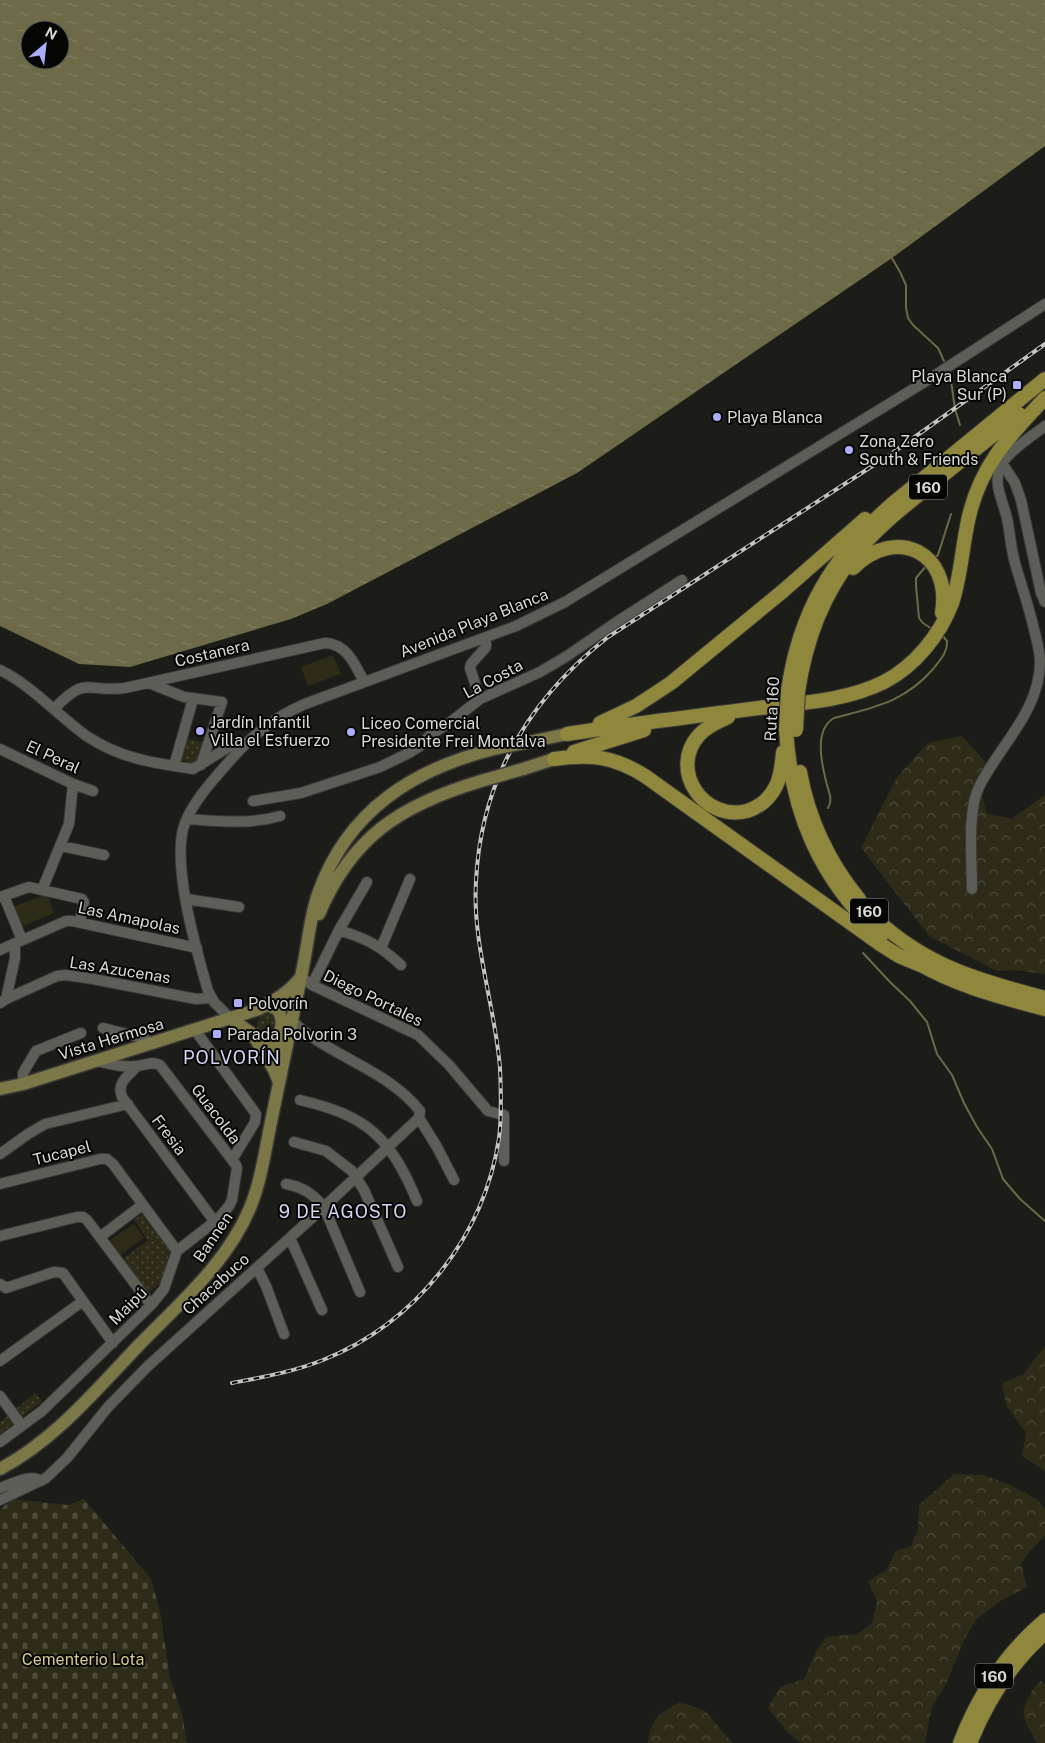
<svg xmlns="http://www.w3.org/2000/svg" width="1045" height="1743" font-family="'Public Sans',sans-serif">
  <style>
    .green { fill: url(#green-dots) }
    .forest { fill: url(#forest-crowns) }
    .cemetery { fill: url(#cemetery-stones) }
    .pitch { fill: #2e2c18 }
    .water { fill: url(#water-ripples); fill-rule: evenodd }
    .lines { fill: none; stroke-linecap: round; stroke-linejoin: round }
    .stream { stroke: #6d6a47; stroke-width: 2 }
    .minor-casing { stroke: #3a3937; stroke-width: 12 }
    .major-casing { stroke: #3a3937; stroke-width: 15 }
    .highway-casing { stroke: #3a3937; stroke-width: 16 }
    .minor { stroke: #5e5e59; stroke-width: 10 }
    .major { stroke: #7b7747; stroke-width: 12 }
    .highway { stroke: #8f873b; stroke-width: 14 }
    .rail-casing { stroke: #c4c4c1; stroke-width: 4 }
    .rail { stroke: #060605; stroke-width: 2; stroke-dasharray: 5.5; stroke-linecap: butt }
    .major-bridge-casing { stroke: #3a3937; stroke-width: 15; stroke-linecap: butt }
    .highway-bridge-casing { stroke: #3a3937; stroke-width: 16; stroke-linecap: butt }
    .major-bridge { stroke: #7b7747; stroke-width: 12 }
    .highway-bridge { stroke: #8f873b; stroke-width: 14 }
    .poi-dot { fill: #adaefb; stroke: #060605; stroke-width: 2 }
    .labels { text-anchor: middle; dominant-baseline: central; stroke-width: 4; stroke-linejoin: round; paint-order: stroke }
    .shield { fill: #060605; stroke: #9a9a98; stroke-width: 1 }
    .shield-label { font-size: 15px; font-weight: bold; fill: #dad9d7 }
    .poi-label { font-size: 16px; fill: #dad9d7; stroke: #060605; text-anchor: start }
    .street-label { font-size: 16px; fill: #dad9d7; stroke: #060605 }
    .park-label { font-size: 16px; fill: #d0ca8c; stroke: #060605 }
    .neighbourhood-label { font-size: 18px; letter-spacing: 1px; fill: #d4d5f2; stroke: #060605 }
  </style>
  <defs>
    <pattern id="green-dots" width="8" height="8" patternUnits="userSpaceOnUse" patternTransform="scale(1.25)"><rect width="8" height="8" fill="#2e2c18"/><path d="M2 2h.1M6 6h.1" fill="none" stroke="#4c4a39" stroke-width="1.8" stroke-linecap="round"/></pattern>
    <pattern id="forest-crowns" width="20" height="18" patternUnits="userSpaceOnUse" patternTransform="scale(1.25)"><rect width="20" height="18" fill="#2e2c18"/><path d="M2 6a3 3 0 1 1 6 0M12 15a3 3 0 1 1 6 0" fill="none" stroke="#4c4a39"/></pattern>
    <pattern id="cemetery-stones" width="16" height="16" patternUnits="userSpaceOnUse" patternTransform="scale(1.25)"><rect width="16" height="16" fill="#2e2c18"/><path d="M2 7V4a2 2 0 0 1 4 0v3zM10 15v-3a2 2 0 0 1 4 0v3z" fill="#4c4a39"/></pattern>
    <pattern id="water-ripples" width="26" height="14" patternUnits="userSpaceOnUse" patternTransform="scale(1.25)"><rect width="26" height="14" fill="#6d6a47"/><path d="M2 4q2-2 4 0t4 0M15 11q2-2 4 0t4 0" fill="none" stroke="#817f61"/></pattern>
  </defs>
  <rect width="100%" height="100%" fill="#1c1c18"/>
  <path class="green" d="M186,738L205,743L199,765L180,760Z
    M267,1012L273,1015L274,1023L270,1034L264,1036L258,1031C255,1023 259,1015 267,1012Z
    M142,1214L170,1251L162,1282L147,1293L122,1260L148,1240L134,1220Z
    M35,1393L42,1401L19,1419L13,1411Z
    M7,1416L13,1424L0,1434V1422Z"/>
  <path class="forest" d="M962,736L988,765L982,792L986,813L1011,819L1045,795V974L1015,970L997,971L929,936L861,848L897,777L928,743Z
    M1045,1347V1471L1022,1456L1026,1433L1006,1405L1002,1383L1024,1374L1038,1354Z
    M954,1474L984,1475L1008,1484L1037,1499L1045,1510V1536L1031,1550L1021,1564L1027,1587L1002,1600L976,1620L964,1640L946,1684L932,1707L925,1743H801L788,1733L768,1708L780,1687L804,1679L816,1651L826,1637L857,1634L872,1623L877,1601L868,1581L887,1570L895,1551L911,1546L918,1529L919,1505Z
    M1041,1681L1045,1684V1743H1037C1028,1724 1017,1718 1029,1697C1032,1691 1035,1685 1041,1681Z
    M680,1702L705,1711L733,1743H648C650,1719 659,1713 680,1702Z"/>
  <path class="cemetery" d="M14,1499L68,1505L84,1499L151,1579L160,1611L170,1678L182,1714L187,1743H0V1509Z"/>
  <path class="pitch" d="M333,655L341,674L308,686L301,667Z
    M47,894L54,913L21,927L13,907Z
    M134,1224L144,1238L120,1255L110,1240Z"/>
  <path class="water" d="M0,0H1045V146L892,258L577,473L327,604L291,619L130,667L79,664L0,626ZM30,30H60V60H30Z"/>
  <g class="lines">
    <path class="stream" d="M892,258L900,272L906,285V308L908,318L913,325L938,348L944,361
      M950,374L955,409L960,425
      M935,558L938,555L951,514
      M926,566L916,578V586L919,618L923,623L932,629
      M828,808C833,800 829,793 827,785C822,766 813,730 834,718C875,707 905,702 934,668C940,660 948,652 947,641L942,635
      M863,953L890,982L910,1001L927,1022L937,1054L952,1075L964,1103L977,1127L992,1149L1003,1179L1020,1199L1045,1221"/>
    <defs>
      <path id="minor" d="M1002,463L1015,483L1021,500L1041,593L1045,602
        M0,670C33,686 58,716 88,737C122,759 154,763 193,769L232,745L242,747
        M149,683L184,697L222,702L201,765
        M480,699L470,668L471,664L486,647V637
        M54,709C87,674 86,693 125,688L325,643C347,644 355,664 364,682
        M0,749L73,784L93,791
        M174,766L193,699
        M253,801L301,793L380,767L409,753L420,746L430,735L448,724L480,699L540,672L567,656L618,621L682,580
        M187,819C219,821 249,825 280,816
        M61,846L104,855
        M972,889C972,861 967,811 979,787C999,746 1040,711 1040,662C1040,650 1036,638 1033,625C1028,604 1021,584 1015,563C1011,549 1010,533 1007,518C1003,502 993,484 1000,467C1007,452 1032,436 1045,426
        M42,890L69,824L73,784
        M4,896L22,940
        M0,897L29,887L82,899L84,902L80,922
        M186,899L239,907
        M339,930C367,939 379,945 401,965
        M381,948L410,879
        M0,950L66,921H72L197,948
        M301,977L312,985L418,1035L449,1065L488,1111L504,1115V1161
        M312,985L339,930L367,882
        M6,999L15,958V943
        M0,1003L6,999L57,976L66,975L93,979L196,999L211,998
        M230,1018L214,1002L208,991C197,952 170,861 185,823C193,802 212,781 227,764C249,738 273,717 305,704L516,626L565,602L923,383L1045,304
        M293,1022C331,1057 388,1070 420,1111L419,1118L437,1147L454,1180
        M103,1028L143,1038L152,1044
        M195,1030L256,1114L255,1122L232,1160
        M137,1066C129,1076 116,1082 122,1097L215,1222
        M23,1084V1073L36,1051L81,1033
        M300,1100C368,1116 390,1137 417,1201
        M294,1142L326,1151L352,1171L364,1190L398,1267
        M0,1154L28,1134L45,1124L128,1104
        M0,1184L100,1159H107L113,1164L177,1251
        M286,1184C303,1187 313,1194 324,1207L360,1292
        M0,1236L77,1217H83L87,1220L151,1305
        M100,1237L142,1205
        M290,1238L322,1310
        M257,1268L266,1286L284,1334
        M0,1284L6,1288L54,1272L63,1273L113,1343
        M0,1361L83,1301
        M0,1396L22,1426
        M0,1442L42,1411L151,1305L164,1289L177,1251L218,1219L229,1206L232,1200L237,1168L236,1165L160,1065C152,1061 145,1065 137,1066C123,1068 110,1064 97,1061
        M0,1488C12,1484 31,1473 41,1481
        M0,1500L46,1478L67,1458L108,1407L148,1366L324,1207L419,1118"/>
      <path id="major" d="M524,743L567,734
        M523,769L554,759
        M319,914C352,836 401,805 481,781
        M230,1018L251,1033L257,1041L275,1047L287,1046
        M257,1041L274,1070L279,1082
        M265,1044C281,1041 286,1021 277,1009L267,1005
        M0,1089L23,1084L259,1009C277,999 288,993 301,977
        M0,1469C55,1440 97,1389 139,1345C179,1304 227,1263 250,1208C261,1181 265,1151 271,1122C282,1070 292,1019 303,967C308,943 310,917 318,894C348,809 415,768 498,748"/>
      <path id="highway" d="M853,568C896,525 952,552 942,613
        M788,691C799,613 832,557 891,505L1045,379
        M798,692C805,644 822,596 853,557C875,529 903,507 931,485C960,461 990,438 1019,414
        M728,717C718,722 707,726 699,735C668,770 704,822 747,811C760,807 770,798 776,786C781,776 782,764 783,752
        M600,723L636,706L671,683L783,591L865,519
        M786,729C791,813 820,879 881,936
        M567,734C631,724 695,716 759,708C800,703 846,701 884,682C915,666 940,635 952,603C961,576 962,548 968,521C979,467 1009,436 1045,398
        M574,752L644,730
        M554,759C591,754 613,756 645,776L880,944L899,956L923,966
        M800,772C808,818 829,863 859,899
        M876,919C926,966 980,981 1045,998
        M916,962C956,986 1000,997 1045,1009
        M960,1743C978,1696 1006,1653 1045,1620
        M970,1743C987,1701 1011,1663 1045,1633"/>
    </defs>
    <use href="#minor" class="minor-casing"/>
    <use href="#major" class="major-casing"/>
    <use href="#highway" class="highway-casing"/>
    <use href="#minor" class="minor"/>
    <use href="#major" class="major"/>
    <use href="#highway" class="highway"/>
    <defs>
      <path id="rail" d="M232,1383C263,1377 293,1372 323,1360C416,1323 484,1237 499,1138C502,1115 501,1091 500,1068C495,1005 472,944 476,881C481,780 529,699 608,637L891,454L1045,344"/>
    </defs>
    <use href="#rail" class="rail-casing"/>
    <use href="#rail" class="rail"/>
    <defs>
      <path id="major-bridge" d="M498,748L524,743
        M481,781L523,769"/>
      <path id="highway-bridge" d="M786,729L788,691
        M796,730L798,692"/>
    </defs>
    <use href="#major-bridge" class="major-bridge-casing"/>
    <use href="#highway-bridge" class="highway-bridge-casing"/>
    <use href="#major-bridge" class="major-bridge"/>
    <use href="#highway-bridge" class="highway-bridge"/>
  </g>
  <g class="poi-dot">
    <rect x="1012" y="380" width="10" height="10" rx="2.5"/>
    <circle cx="717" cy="417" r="5"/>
    <circle cx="849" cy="450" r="5"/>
    <circle cx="200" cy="731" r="5"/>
    <circle cx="351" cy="732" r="5"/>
    <rect x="233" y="998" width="10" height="10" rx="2.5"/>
    <rect x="212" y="1029" width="10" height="10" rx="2.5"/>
  </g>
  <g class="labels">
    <g class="shield">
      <rect x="909" y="474.5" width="38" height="25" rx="4"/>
      <rect x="850" y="898.5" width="38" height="25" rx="4"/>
      <rect x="975" y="1663.5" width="38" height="25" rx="4"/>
    </g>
    <g class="shield-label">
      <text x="928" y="487">160</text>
      <text x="869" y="911">160</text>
      <text x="994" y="1676">160</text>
    </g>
    <g class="poi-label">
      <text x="1007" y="376" text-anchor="end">Playa Blanca<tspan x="1007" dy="18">Sur (P)</tspan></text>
      <text x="727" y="417">Playa Blanca</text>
      <text x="859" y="441">Zona Zero<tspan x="859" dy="18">South &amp; Friends</tspan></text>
      <text x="210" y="722">Jardín Infantil<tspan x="210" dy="18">Villa el Esfuerzo</tspan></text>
      <text x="361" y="723">Liceo Comercial<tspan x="361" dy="18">Presidente Frei Montalva</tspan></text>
      <text x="248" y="1003">Polvorín</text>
      <text x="227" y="1034">Parada Polvorin 3</text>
    </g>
    <g class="street-label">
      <text transform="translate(474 623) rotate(-22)">Avenida Playa Blanca</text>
      <text transform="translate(212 653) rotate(-13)">Costanera</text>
      <text transform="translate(493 679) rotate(-28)">La Costa</text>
      <text transform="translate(772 709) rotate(-87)">Ruta 160</text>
      <text transform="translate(53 757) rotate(25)">El Peral</text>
      <text transform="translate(129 918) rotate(12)">Las Amapolas</text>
      <text transform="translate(120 970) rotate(9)">Las Azucenas</text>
      <text transform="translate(373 998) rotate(26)">Diego Portales</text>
      <text transform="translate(111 1039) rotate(-17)">Vista Hermosa</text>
      <text transform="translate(216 1114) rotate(53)">Guacolda</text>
      <text transform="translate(169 1135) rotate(53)">Fresia</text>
      <text transform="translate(62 1153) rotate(-14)">Tucapel</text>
      <text transform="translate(213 1237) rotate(-56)">Bannen</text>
      <text transform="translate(216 1284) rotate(-42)">Chacabuco</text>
      <text transform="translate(128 1306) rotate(-45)">Maipú</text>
    </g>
    <g class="park-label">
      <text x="83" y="1659">Cementerio Lota</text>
    </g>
    <g class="neighbourhood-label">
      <text x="232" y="1057">POLVORÍN</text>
      <text x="343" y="1211">9 DE AGOSTO</text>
    </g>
  </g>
  <g transform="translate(45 45) rotate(28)"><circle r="24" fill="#060605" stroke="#5b5a59"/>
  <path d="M0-4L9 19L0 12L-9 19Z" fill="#adaefb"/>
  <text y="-8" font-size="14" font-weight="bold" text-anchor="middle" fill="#dad9d7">N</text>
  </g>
</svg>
